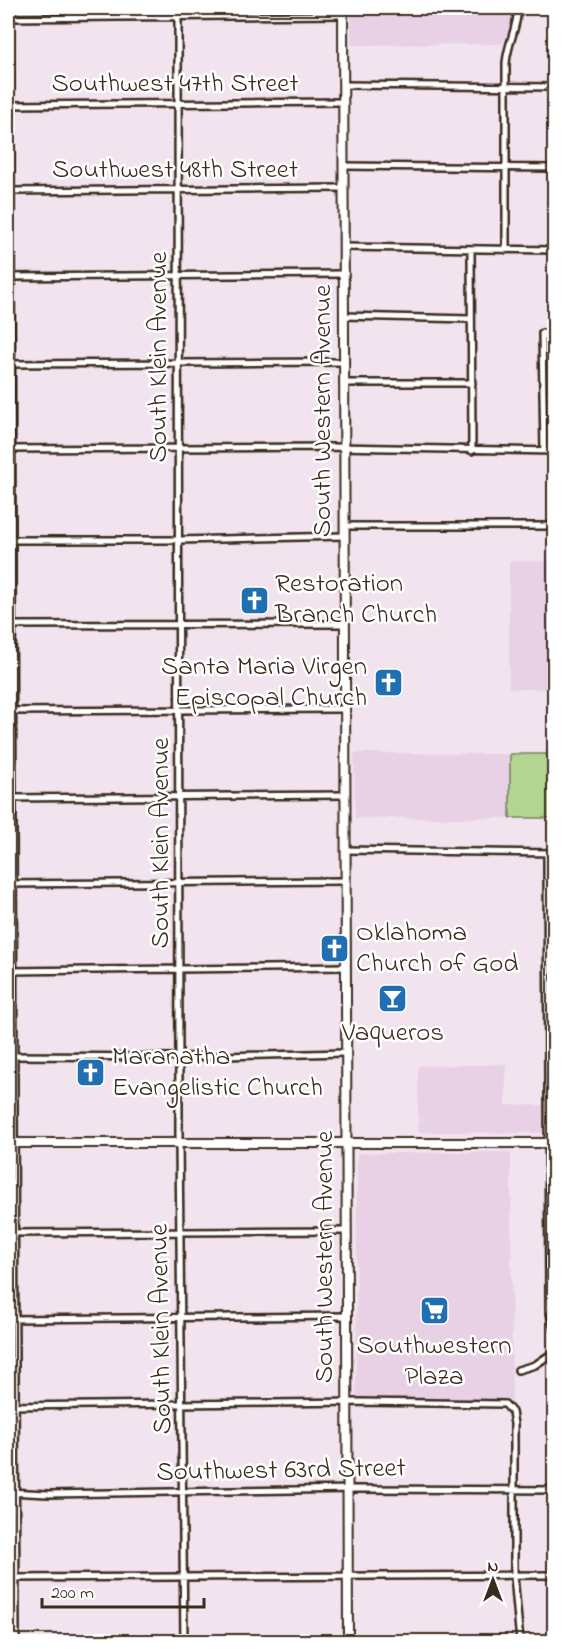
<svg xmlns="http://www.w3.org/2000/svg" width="562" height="1649" font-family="'Indie Flower',sans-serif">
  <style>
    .built { fill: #e8d1e4 }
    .green { fill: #b2d691; stroke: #768058; stroke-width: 1.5 }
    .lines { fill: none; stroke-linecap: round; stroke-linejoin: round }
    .street-casing { stroke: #3b2a1e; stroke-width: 10 }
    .secondary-casing { stroke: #3b2a1e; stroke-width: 12 }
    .street { stroke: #fff; stroke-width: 5 }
    .secondary { stroke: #fff; stroke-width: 8 }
    .labels { text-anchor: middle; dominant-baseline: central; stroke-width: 5; stroke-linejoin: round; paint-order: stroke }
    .street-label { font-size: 27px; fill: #3b2a1e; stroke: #fff }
    .poi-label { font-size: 27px; fill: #3b2a1e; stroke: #fff; text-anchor: start }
  </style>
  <rect width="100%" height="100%" fill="#f2e4ef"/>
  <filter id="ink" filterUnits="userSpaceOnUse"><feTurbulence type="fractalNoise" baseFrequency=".0167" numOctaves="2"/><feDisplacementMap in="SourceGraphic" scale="12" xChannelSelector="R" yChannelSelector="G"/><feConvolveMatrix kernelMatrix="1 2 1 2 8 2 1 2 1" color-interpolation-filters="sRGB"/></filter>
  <g filter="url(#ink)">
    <path class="built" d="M351,8H513L512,22L502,44L351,45Z
      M509,561H554V689H509Z
      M354,753L510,754V818H355Z
      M506,1064V1105H545L544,1133L418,1132V1066Z
      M511,1152L512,1400L356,1397L357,1153Z"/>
    <path class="green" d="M510,754H554V818H510Z"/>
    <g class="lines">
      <defs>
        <path id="street" d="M10,8L16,1642
          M178,8L179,1142L184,1642
          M8,18L343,15
          M343,85L554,87
          M9,105L343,102
          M343,166L554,168
          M9,191L343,188
          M343,247L554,250
          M471,249L472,451
          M506,250V63C508,42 517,29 518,8
          M9,277L343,274
          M343,316L471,319
          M9,364L343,362
          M343,383H472
          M8,449L335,447L554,451
          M544,451L542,333H554
          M344,526H554
          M8,540H180L344,536
          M10,625L344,624
          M10,711L344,709
          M8,798L345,795
          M345,850L554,853
          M547,853L549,1309L554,1329
          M8,884L345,881
          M8,971L345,967
          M8,1056L181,1057L345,1053
          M8,1233L346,1231
          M8,1319L346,1316
          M518,1370L535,1365L554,1352
          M8,1406L360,1402L505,1404L512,1412L514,1424V1576L520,1642
          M8,1492L48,1494L356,1489L554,1490
          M8,1578L554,1575"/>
        <path id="secondary" d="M343,8L348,1642
          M8,1143H554"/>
      </defs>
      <use href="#street" class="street-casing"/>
      <use href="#secondary" class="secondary-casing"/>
      <use href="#street" class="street"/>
      <use href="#secondary" class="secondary"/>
    </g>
  </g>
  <defs>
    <symbol id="church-square" viewBox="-11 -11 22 22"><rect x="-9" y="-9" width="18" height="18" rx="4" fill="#1f6fb2" stroke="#fff"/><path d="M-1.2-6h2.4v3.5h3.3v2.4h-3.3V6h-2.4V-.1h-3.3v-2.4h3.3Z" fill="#fff"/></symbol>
    <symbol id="bar-square" viewBox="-11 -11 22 22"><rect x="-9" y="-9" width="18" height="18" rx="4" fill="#1f6fb2" stroke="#fff"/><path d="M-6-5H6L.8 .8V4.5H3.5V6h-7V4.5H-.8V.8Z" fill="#fff"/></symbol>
    <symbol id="supermarket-square" viewBox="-11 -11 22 22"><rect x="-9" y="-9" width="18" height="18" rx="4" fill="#1f6fb2" stroke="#fff"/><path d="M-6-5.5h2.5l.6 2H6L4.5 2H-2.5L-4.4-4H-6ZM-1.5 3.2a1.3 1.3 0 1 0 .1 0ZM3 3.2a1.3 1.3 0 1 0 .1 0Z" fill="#fff"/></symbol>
  </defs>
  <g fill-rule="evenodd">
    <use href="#church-square" x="238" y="584" width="33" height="33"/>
    <use href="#church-square" x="372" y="666" width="33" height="33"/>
    <use href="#church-square" x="318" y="932" width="33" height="33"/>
    <use href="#bar-square" x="376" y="982" width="33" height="33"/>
    <use href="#church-square" x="74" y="1056" width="33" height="33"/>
    <use href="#supermarket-square" x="418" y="1294" width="33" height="33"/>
  </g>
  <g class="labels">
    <g class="street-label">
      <text x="175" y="84">Southwest 47th Street</text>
      <text x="175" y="170">Southwest 48th Street</text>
      <text transform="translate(159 357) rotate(-90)">South Klein Avenue</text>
      <text transform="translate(323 411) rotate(-90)">South Western Avenue</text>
      <text transform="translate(161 843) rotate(-90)">South Klein Avenue</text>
      <text transform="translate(325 1257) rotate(-90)">South Western Avenue</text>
      <text transform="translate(162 1329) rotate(-91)">South Klein Avenue</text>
      <text transform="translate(281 1471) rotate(-1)">Southwest 63rd Street</text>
    </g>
    <g class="poi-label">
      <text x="275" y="584">Restoration<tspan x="275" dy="31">Branch Church</tspan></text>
      <text x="367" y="667" text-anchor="end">Santa Maria Virgen<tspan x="367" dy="31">Episcopal Church</tspan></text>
      <text x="356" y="933">Oklahoma<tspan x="356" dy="31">Church of God</tspan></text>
      <text x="393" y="1033" text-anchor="middle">Vaqueros</text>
      <text x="112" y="1057">Maranatha<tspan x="112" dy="31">Evangelistic Church</tspan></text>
      <text x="434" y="1346" text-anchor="middle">Southwestern<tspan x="434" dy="31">Plaza</tspan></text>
    </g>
  </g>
  <rect width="562" height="1649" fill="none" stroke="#fff" stroke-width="30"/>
  <rect x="15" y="15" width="532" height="1619" fill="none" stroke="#3b2a1e" stroke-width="2" filter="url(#ink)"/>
  <g transform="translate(493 1580)" stroke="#ffffff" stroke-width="4.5" paint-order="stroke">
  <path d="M0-4.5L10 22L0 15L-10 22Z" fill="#3b2a1e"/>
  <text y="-9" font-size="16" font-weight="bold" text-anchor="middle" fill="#3b2a1e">N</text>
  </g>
  <path d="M42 1598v9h162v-9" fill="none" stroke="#3b2a1e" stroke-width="3"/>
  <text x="51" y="1598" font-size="18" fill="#3b2a1e" stroke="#ffffff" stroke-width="4.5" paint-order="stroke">200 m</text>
</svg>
